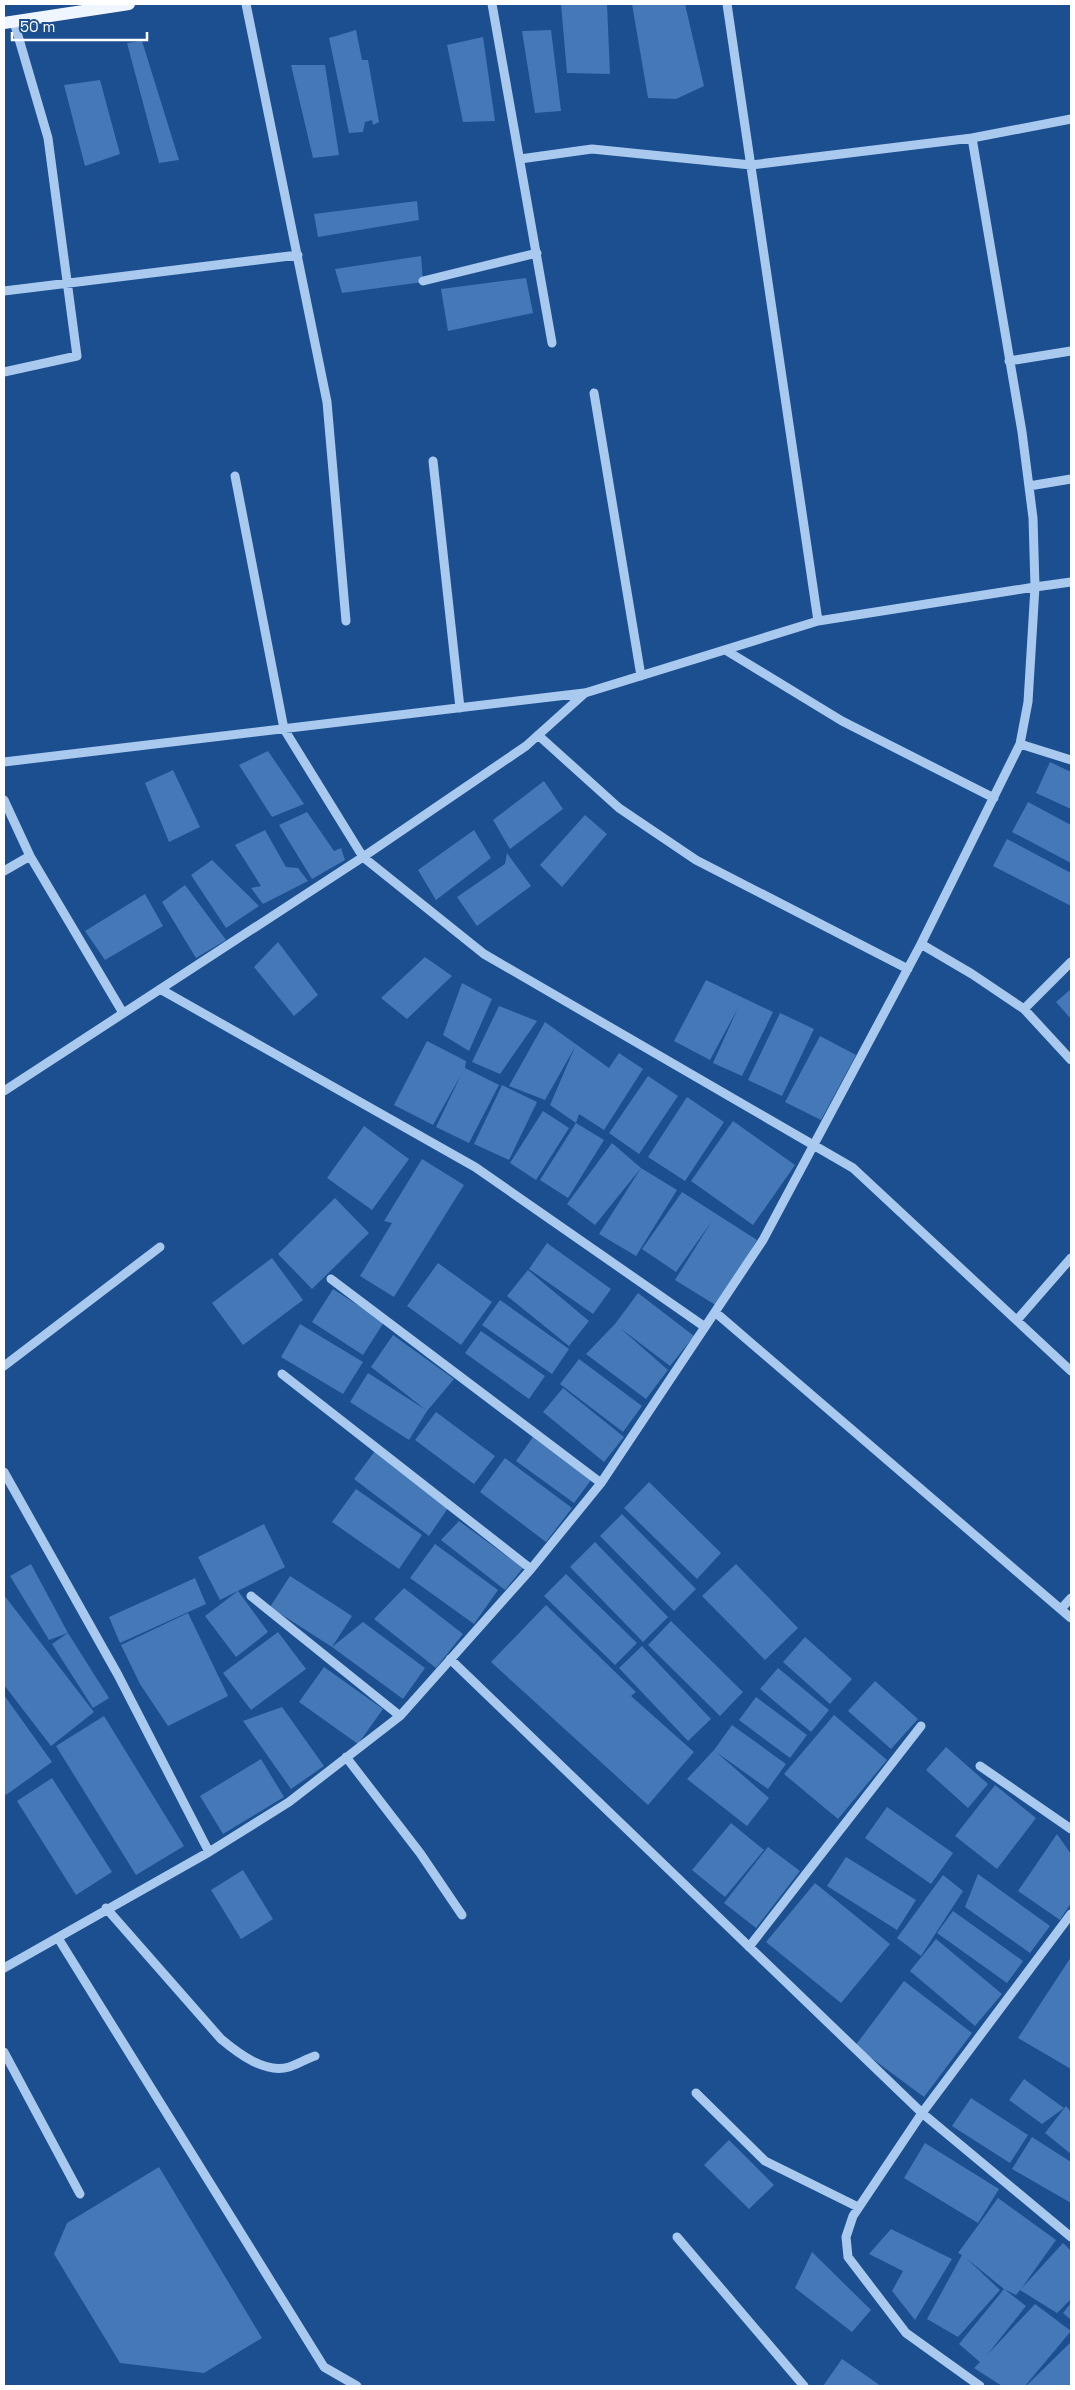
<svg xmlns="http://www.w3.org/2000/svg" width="1075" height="2390" font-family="'Space Grotesk',sans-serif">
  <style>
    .building { fill: #4478b7 }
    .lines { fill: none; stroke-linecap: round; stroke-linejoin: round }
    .minor { stroke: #a9c9ee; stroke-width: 9 }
    .major { stroke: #f0f6ff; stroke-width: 12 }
  </style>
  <rect width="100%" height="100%" fill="#1b4f8f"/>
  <path class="building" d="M561,4H607L610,74L567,73Z
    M632,4H685L704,86L676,99L648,98Z
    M356,30L362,60H368L379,122L373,125L372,120L365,122L363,132L349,133L329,38Z
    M551,30L561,111L535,113L522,31Z
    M483,37L495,121L463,122L447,45Z
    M142,41L179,160L159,163L127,43Z
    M291,65H325L339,155L313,158Z
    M100,80L120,154L85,166L64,85Z
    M417,201L419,220L318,237L314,214Z
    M421,256L423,282L342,293L335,269Z
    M526,278L533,313L448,331L441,289Z
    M268,751L304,804L272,817L239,765Z
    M1050,762L1071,772V809L1036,793Z
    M173,770L200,827L169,842L145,783Z
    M544,781L563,809L510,849L493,820Z
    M1028,802L1071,825V863L1012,832Z
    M307,812L334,851L341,848L345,860L312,879L279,825Z
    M585,815L607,834L562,887L540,865Z
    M265,830L286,867L298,868L308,881L263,904L251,888L261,886L235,845Z
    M474,830L491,858L436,900L418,870Z
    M1007,839L1071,873V906L993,866Z
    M507,853L531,886L477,926L457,897L505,864Z
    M212,860L259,906L226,928L191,875Z
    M185,885L226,940L196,958L162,902Z
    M145,894L163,926L105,960L85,931Z
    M278,942L318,995L294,1016L254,967Z
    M425,957L452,976L407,1019L381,998Z
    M706,980L773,1012L742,1076L713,1063L738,1008L710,1060L674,1041Z
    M462,983L492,999L469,1051L443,1035Z
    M1071,989V1019L1056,1002Z
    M499,1006L537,1021L500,1074L472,1062Z
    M780,1013L814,1029L782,1096L748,1080Z
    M545,1022L609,1068L619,1053L643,1069L604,1130L579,1114L576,1123L550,1105L575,1047L545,1100L509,1086Z
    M820,1036L856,1055L821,1120L785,1102Z
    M427,1041L466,1061L465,1068L499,1085L469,1143L436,1127L461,1075L433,1125L394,1105Z
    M648,1076L678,1096L639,1154L609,1133Z
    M502,1085L537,1102L509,1160L474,1144Z
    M687,1097L724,1122L685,1181L648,1157Z
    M543,1111L569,1128L536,1180L510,1163Z
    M733,1121L795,1165L753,1225L691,1181Z
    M576,1123L604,1140L568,1198L540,1180Z
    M364,1126L409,1159L372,1210L327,1178Z
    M612,1143L641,1168L595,1225L567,1204Z
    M422,1159L464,1185L394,1297L360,1276L392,1223L384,1221Z
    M641,1168L677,1190L636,1256L599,1234Z
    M682,1192L757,1240L717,1306L675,1280L712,1221L676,1272L642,1249Z
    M335,1198L369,1233L312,1289L278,1254Z
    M547,1243L611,1289L593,1314L529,1269Z
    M272,1258L303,1300L243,1345L212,1303Z
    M438,1263L492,1302L461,1345L407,1306Z
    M528,1270L589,1321L569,1346L507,1296Z
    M333,1289L384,1322L363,1355L312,1322Z
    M638,1293L694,1336L670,1366L620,1328L668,1370L646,1399L586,1354L615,1324Z
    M500,1300L569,1349L552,1374L482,1325Z
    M300,1324L363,1362L343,1394L281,1357Z
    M481,1331L545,1376L529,1399L465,1353Z
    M393,1335L454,1379L427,1411L409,1440L350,1402L368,1373L426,1410L371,1367Z
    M579,1359L642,1406L623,1432L560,1384Z
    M563,1388L624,1437L604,1462L543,1412Z
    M436,1412L495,1456L474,1484L415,1440Z
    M533,1437L591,1480L574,1503L516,1461Z
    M375,1451L448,1508L429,1536L354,1479Z
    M505,1458L572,1508L546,1542L480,1492Z
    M649,1482L721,1553L697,1579L624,1508Z
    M356,1489L422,1535L399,1569L332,1522Z
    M622,1514L696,1589L674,1611L600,1536Z
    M459,1521L523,1568L505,1590L441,1540Z
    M264,1524L285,1567L220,1600L198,1557Z
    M595,1542L668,1617L643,1642L570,1567Z
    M435,1544L498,1590L474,1624L410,1578Z
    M31,1564L68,1633L49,1640L10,1576Z
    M736,1564L798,1628L765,1660L702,1596Z
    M566,1574L637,1643L615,1665L544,1596Z
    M290,1576L352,1616L332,1647L270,1607Z
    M195,1578L206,1604L120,1643L109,1617Z
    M404,1588L463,1634L436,1668L374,1619Z
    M238,1591L268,1632L236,1657L205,1616Z
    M4,1595L94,1712L51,1746L4,1685Z
    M546,1605L636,1692L631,1696L694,1752L648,1805L491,1662Z
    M188,1613L228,1696L168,1726L140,1684L121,1645Z
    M671,1621L743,1692L720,1716L648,1645Z
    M363,1622L425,1668L403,1699L332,1647Z
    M278,1632L306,1669L251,1710L223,1673Z
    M68,1633L109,1698L93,1708L52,1644Z
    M805,1637L852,1679L830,1704L783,1662Z
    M642,1646L711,1719L688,1741L619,1668Z
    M324,1667L383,1709L358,1744L299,1702Z
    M778,1668L829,1710L811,1732L760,1689Z
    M875,1681L918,1719L891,1749L848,1711Z
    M4,1695L52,1762L6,1795L4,1792Z
    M756,1697L807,1735L790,1758L739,1720Z
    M282,1707L324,1766L291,1789L243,1721Z
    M834,1715L887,1760L838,1819L784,1774Z
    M104,1716L184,1846L136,1875L56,1746Z
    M732,1725L786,1764L768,1789L716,1752L769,1798L747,1826L687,1779L714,1750Z
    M946,1747L988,1784L968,1808L926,1770Z
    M261,1759L284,1797L223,1834L200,1796Z
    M52,1778L112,1872L76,1895L17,1801Z
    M995,1785L1036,1818L997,1869L955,1836Z
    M887,1807L953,1853L931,1884L865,1838Z
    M731,1823L764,1850L725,1897L692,1870Z
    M1057,1834L1071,1854V1903L1060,1920L1018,1891Z
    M768,1847L800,1871L756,1928L724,1903Z
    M846,1857L916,1900L897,1930L827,1886Z
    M243,1870L273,1919L241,1939L211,1890Z
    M978,1874L1050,1926L1030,1953L965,1907Z
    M943,1875L963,1891L921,1956L897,1938Z
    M815,1883L890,1944L841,2003L766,1942Z
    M953,1911L1023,1961L1007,1983L937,1933Z
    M936,1939L1002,1994L975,2026L910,1971Z
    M1071,1957V2069L1018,2038Z
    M904,1981L972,2033L924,2097L855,2046Z
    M1024,2079L1064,2108L1042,2124L1009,2100Z
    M971,2098L1028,2135L1010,2163L952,2126Z
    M1066,2106L1071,2112V2154L1045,2133Z
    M1032,2137L1071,2162V2203L1012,2169Z
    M729,2140L774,2185L749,2209L704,2165Z
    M925,2143L999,2189L978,2223L904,2178Z
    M159,2167L262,2338L204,2373L120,2363L54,2254L67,2223Z
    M998,2198L1056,2240L1021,2289L1063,2243L1071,2251V2299L1057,2313L1020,2290L1016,2295L1004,2289L966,2258L1000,2290L958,2337L927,2319L962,2255L958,2253Z
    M891,2229L952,2259L915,2320L892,2291L903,2271L869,2254Z
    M812,2252L871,2310L852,2332L795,2288Z
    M1004,2289L1026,2306L987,2355L1035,2304L1071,2331L1025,2386H1002L974,2368L980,2362L959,2344Z
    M1071,2303V2320L1063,2313Z
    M1071,2342V2386H1026Z
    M842,2359L881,2386H823Z"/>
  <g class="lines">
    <path class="minor" d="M246,4L327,402L346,621
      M492,4L552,343
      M727,4L818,621L1035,587L1028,702L1020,744L921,944L972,974L1024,1009L1071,1060
      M972,138L1071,119
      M520,159L592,149L751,165L972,138L1022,432L1033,518L1035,587L1071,582
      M423,281L537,253
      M4,291L298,255
      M1009,361L1071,351
      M4,372L77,356L48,138L14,22
      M594,393L641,676
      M433,461L460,708
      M235,476L284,729L363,857L484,954L853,1168L1071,1371
      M1029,486L1071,479
      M727,651L842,721L994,798
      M538,735L619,808L696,860L908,969
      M1020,744L1071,760
      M4,762L584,693
      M4,800L30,856L123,1013
      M4,871L30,856
      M160,989L475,1167L705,1327
      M1024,1009L1071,962
      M4,1091L363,857L526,746L585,693L818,621
      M331,1279L601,1483
      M715,1312L1071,1618
      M1017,1320L1071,1258
      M4,1366L160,1247
      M282,1374L531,1569
      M4,1472L118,1675L209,1852
      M251,1596L400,1716
      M1061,1609L1071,1598
      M450,1659L922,2113L1071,2237
      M346,1757L420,1853L462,1915
      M980,1766L1071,1829
      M106,1908L221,2039C239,2054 265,2074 289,2067C298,2064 306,2059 315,2056
      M58,1938L324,2367L357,2386
      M749,1947L921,1726
      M4,1968L209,1852L289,1802L400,1716L531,1569L601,1483L763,1240L921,944
      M4,2052L80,2194
      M696,2093L765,2161L858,2207
      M677,2237L804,2386
      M980,2386L906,2333L848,2257L846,2237L853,2216L922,2113L1071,1914"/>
    <path class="major" d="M4,23L129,4"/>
  </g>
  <rect width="1075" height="2390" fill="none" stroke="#ffffff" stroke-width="10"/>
  <path d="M12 32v8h135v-8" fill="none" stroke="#ffffff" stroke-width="2.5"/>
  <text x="20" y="32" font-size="15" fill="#ffffff" stroke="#1b4f8f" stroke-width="4" paint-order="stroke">50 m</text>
</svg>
